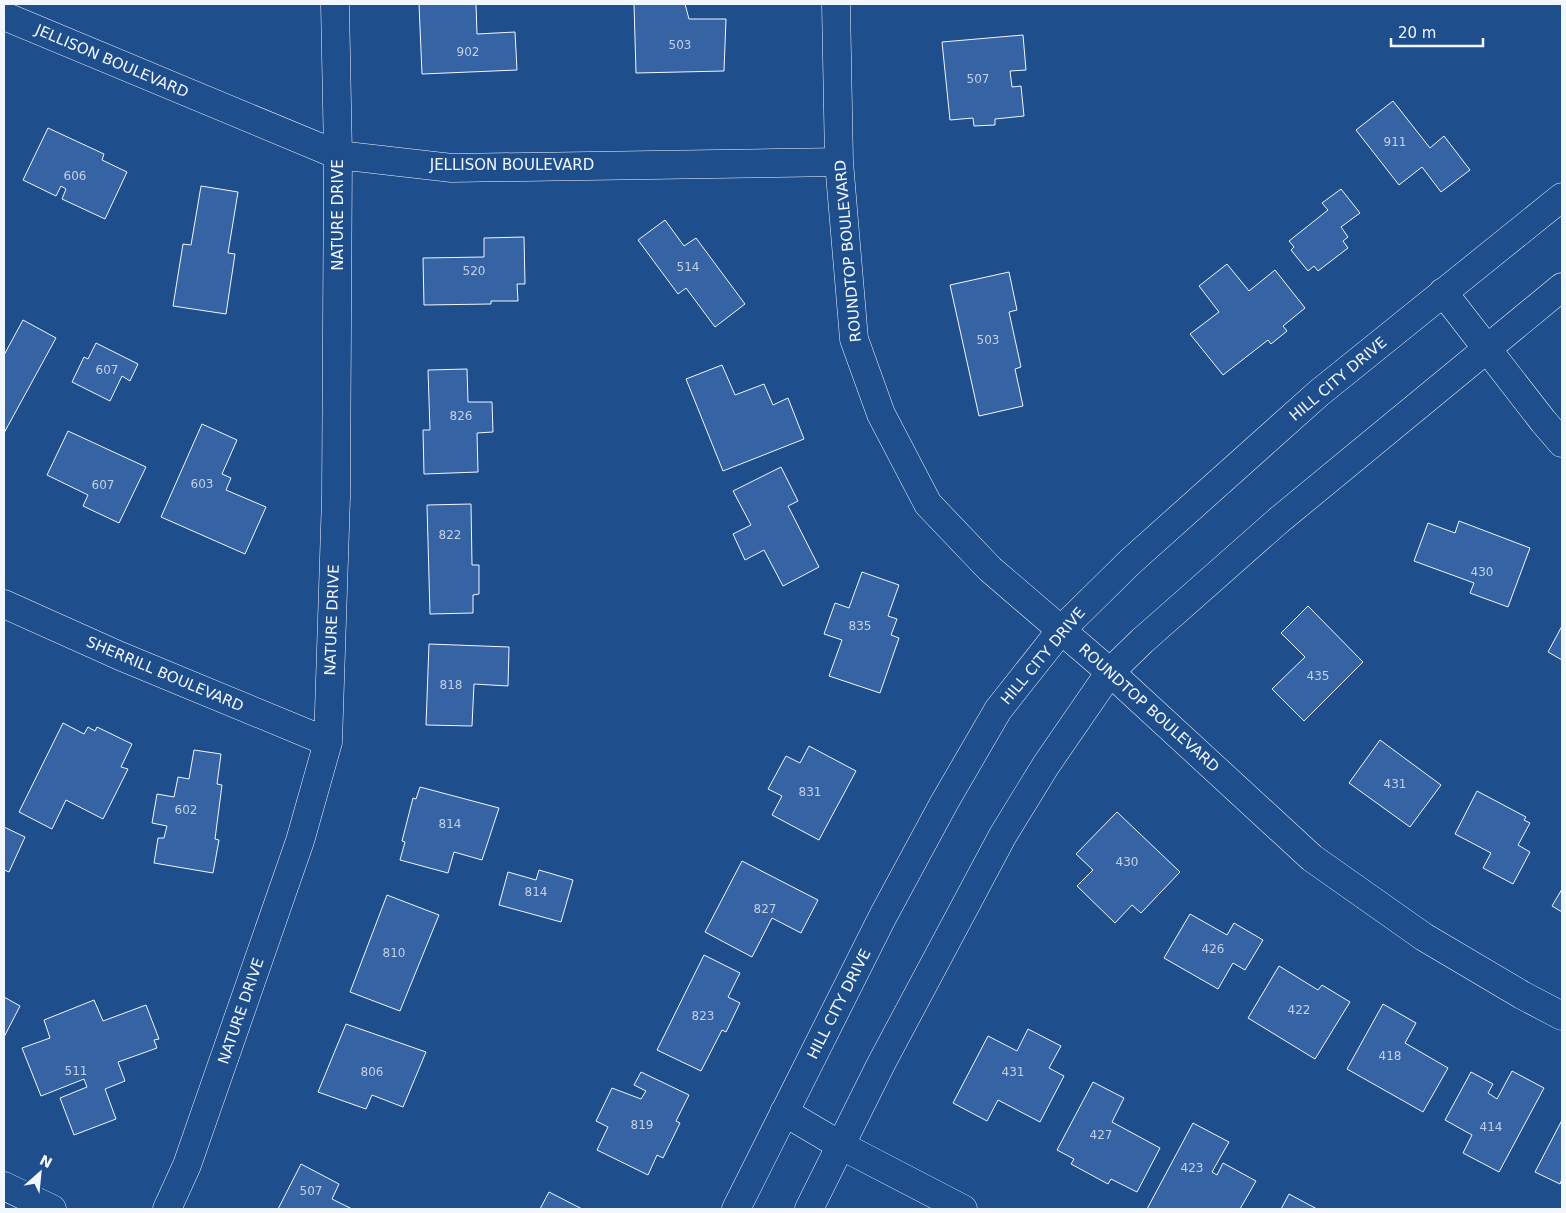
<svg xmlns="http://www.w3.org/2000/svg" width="1566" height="1213" font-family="'DejaVu Sans',sans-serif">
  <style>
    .building { fill: #3563a3; stroke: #f2f6ff }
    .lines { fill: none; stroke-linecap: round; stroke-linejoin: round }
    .minor-casing { stroke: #f2f6ff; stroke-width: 29 }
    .minor { stroke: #1f4e8c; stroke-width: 28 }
    .labels { text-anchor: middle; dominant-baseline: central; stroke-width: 4; stroke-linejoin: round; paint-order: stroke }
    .number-label { font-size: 12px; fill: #c3d1e8 }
    .street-label { font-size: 15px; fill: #f2f6ff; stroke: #1f4e8c }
  </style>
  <rect width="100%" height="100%" fill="#1f4e8c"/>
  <path class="building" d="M419,4H476L477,34L515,32L517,70L422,74Z
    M634,4H685L689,19H726L724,71L636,73Z
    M1023,35L1026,70L1010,71L1012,87L1021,86L1024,116L995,119V125L974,126L973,118L950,120L942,42Z
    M1393,101L1430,148L1444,136L1470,170L1441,192L1422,167L1399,185L1356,130Z
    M48,128L104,154L102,160L127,172L105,219L62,199L66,189L61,186L56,196L23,180Z
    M201,186L238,192L228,253L235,254L226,314L173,306L183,244L191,245Z
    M1341,189L1360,213L1341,227L1348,237L1343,241L1348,248L1318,271L1314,266L1308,271L1291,250L1294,247L1289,241L1328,210L1322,203Z
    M665,220L684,246L696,238L745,304L715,327L686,288L678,294L638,240Z
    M524,237L525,284H517L518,301H491V304L424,305L423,258L484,257V238Z
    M1227,264L1249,291L1275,270L1305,308L1283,326L1287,331L1271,344L1268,340L1223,375L1190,334L1219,312L1199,286Z
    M1009,272L1017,310L1009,312L1021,367L1015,369L1023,406L979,416L950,285Z
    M23,320L56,338L4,433V355Z
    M96,343L138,364L130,381L122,376L110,401L72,382L84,357L88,359Z
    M722,365L735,395L764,384L773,405L788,398L804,439L723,471L686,379Z
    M467,369L468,402H492L493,432L477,433L478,472L424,474L423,430H430L428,370Z
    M202,424L237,440L222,474L231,478L226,490L266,507L245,554L161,517Z
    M68,431L146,467L119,523L83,506L88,495L47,475Z
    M781,467L798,501L788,506L819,567L783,586L764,550L745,560L733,534L751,525L733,491Z
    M471,504L472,565H479V594L473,595V613L430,614L427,505Z
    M1459,521L1530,548L1508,607L1470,593L1474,583L1414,561L1428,523L1455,533Z
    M862,572L899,585L888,616L897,619L891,635L899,638L880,693L829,676L842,640L824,634L835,603L849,608Z
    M1308,606L1363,662L1304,721L1272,689L1305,657L1281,633Z
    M1562,626V660L1548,652Z
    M429,644L509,647L508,686L474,684L472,726L426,725Z
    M63,723L84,734L88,727L95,731L97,727L132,744L121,767L128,769L103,819L66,800L52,829L19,812Z
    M1380,740L1441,785L1410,827L1349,783Z
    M809,746L856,771L819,840L772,815L782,796L768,789L786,756L800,763Z
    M194,750L221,754L217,784L222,785L215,839L219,840L213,873L154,863L158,838H164L167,826L152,823L157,794L174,797L178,777L189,779Z
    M420,787L499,808L482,860L454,852L448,873L400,860L405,842L402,841L413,798L416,799Z
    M1477,791L1526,817L1524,820L1530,823L1518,845L1530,852L1513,884L1483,868L1491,853L1455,834Z
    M1117,812L1180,872L1141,913L1132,905L1115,923L1077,886L1093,870L1076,854Z
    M4,827L25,837L9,872L4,870Z
    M742,861L818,900L801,933L772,918L752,957L705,932Z
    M539,870L573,880L561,922L499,905L508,872L536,880Z
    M1562,889V912L1552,906Z
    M387,895L439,915L400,1011L350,992Z
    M1190,914L1227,935L1234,923L1263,940L1245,970L1233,963L1218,989L1164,958Z
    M704,955L740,973L728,997L740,1003L726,1032L722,1030L701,1071L657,1050Z
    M1279,966L1318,990L1322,985L1350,1002L1315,1059L1248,1018Z
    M4,997L20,1006L4,1037Z
    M94,1000L103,1021L146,1005L159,1039L154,1040L157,1048L118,1062L125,1081L105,1089L116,1119L74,1135L60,1098L87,1087L84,1079L41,1096L22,1048L50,1038L44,1020Z
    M1383,1004L1416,1023L1405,1043L1448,1068L1423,1112L1347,1069Z
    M346,1024L426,1052L403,1107L372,1095L366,1109L318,1092Z
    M1028,1029L1061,1046L1049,1068L1064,1076L1040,1122L998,1100L987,1121L953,1103L988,1036L1017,1051Z
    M1512,1071L1544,1088L1499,1172L1463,1153L1472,1135L1445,1120L1471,1072L1493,1084L1488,1093L1497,1099Z
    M641,1072L689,1095L676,1121L680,1123L663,1158L657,1155L648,1175L597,1150L608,1127L596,1121L612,1088L641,1099L646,1091L634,1085Z
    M1093,1082L1124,1098L1112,1122L1160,1148L1137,1192L1111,1179L1108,1184L1071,1164L1074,1159L1057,1150Z
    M1562,1120V1179L1560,1184L1535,1172Z
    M1193,1123L1229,1142L1212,1172L1217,1175L1223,1163L1256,1181L1240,1209H1147Z
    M301,1164L339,1184L332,1199L352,1209H278Z
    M549,1192L582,1209H540Z
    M1289,1194L1317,1209H1281Z"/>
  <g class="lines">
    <defs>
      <path id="minor" d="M836,4L839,162L854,339L881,414L928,504L990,569L1110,672L1312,858L1424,937L1522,995L1562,1016
        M4,16L338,155L452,168L839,162
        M1443,292L1543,421L1562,443
        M4,604L120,656L328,742
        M784,1112L840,1145L963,1209
        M4,1186L52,1209
        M167,1209L187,1165L300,841L328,742L336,497L338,155L335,4
        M736,1209L883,916L944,803L998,710L1062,629L1130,562L1319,393L1562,197
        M809,1209L881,1064L1003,835L1046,765L1110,672L1142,641L1279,520L1562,287"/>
    </defs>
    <use href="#minor" class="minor-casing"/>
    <use href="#minor" class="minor"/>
  </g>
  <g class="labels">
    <g class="number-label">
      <text x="680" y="45">503</text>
      <text x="468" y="52">902</text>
      <text x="978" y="79">507</text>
      <text x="1395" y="142">911</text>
      <text x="75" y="176">606</text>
      <text x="688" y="267">514</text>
      <text x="474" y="271">520</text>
      <text x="988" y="340">503</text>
      <text x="107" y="370">607</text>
      <text x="461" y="416">826</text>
      <text x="202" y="484">603</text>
      <text x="103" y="485">607</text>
      <text x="450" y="535">822</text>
      <text x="1482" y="572">430</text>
      <text x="860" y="626">835</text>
      <text x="1318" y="676">435</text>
      <text x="451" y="685">818</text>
      <text x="1395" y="784">431</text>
      <text x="810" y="792">831</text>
      <text x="186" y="810">602</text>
      <text x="450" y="824">814</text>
      <text x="1127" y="862">430</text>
      <text x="536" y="892">814</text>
      <text x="765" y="909">827</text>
      <text x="1213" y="949">426</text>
      <text x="394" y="953">810</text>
      <text x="1299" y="1010">422</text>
      <text x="703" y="1016">823</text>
      <text x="1390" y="1056">418</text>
      <text x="76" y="1071">511</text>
      <text x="372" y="1072">806</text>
      <text x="1013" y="1072">431</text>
      <text x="642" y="1125">819</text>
      <text x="1491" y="1127">414</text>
      <text x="1101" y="1135">427</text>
      <text x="1192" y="1168">423</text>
      <text x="311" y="1191">507</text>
    </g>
    <g class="street-label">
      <text transform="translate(112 61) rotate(23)">JELLISON BOULEVARD</text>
      <text x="512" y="165">JELLISON BOULEVARD</text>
      <text transform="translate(338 215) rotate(-90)">NATURE DRIVE</text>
      <text transform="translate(848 251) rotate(-95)">ROUNDTOP BOULEVARD</text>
      <text transform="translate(1338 379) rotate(-40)">HILL CITY DRIVE</text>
      <text transform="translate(332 620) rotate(-88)">NATURE DRIVE</text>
      <text transform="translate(1043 656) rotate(-50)">HILL CITY DRIVE</text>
      <text transform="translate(165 674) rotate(23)">SHERRILL BOULEVARD</text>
      <text transform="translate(1149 708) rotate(42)">ROUNDTOP BOULEVARD</text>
      <text transform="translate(839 1004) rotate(-63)">HILL CITY DRIVE</text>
      <text transform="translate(241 1011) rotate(-71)">NATURE DRIVE</text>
    </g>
  </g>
  <rect width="1566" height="1213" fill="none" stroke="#f2f6ff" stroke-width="10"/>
  <g transform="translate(40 1173) rotate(27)" stroke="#1f4e8c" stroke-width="4" paint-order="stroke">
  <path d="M0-4L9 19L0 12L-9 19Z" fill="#f2f6ff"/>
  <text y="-8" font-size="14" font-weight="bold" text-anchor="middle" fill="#f2f6ff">N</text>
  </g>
  <path d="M1391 38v8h92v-8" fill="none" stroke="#f2f6ff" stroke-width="2.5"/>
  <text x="1398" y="38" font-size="15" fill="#f2f6ff" stroke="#1f4e8c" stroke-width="4" paint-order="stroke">20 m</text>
</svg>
